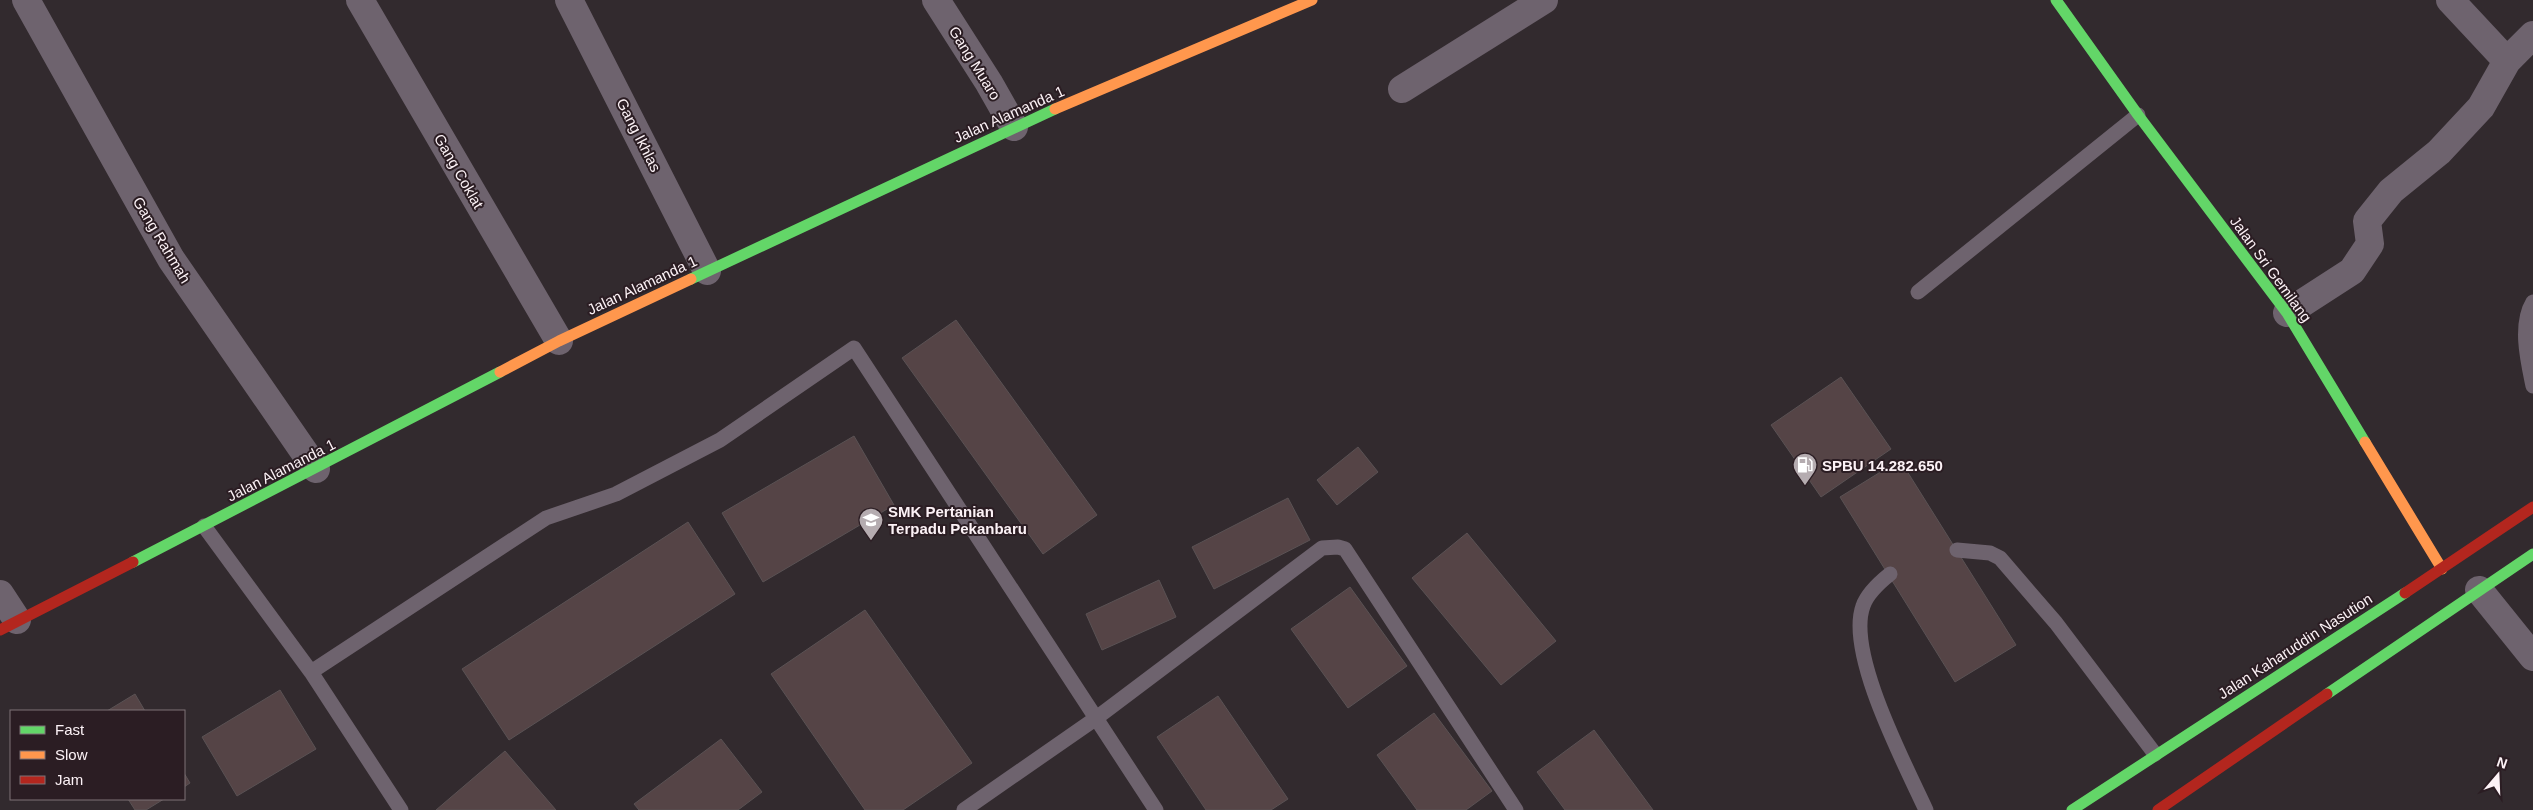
<svg xmlns="http://www.w3.org/2000/svg" width="2533" height="810" font-family="Helvetica,sans-serif">
  <style>
    .building { fill: #554446; stroke: #5a5254 }
    .lines { fill: none; stroke-linecap: round; stroke-linejoin: round }
    .lane { stroke: #6e636e; stroke-width: 15 }
    .street { stroke: #6e636e; stroke-width: 28 }
    .fast { stroke: #63d668; stroke-width: 11 }
    .slow { stroke: #ff974d; stroke-width: 11 }
    .jam { stroke: #b3261e; stroke-width: 11 }
    .labels { text-anchor: middle; dominant-baseline: central; stroke-width: 4; stroke-linejoin: round; paint-order: stroke }
    .street-label { font-size: 15px; fill: #fcf2f6; stroke: #2b1d23 }
    .poi-label { font-size: 15px; font-weight: bold; fill: #fcf2f6; stroke: #2b1d23; text-anchor: start }
  </style>
  <rect width="100%" height="100%" fill="#322a2e"/>
  <path class="building" d="M956,320L1097,515L1043,554L902,358Z
    M1841,377L1891,449L1821,497L1771,425Z
    M854,436L894,505L763,582L722,513Z
    M1358,447L1378,472L1337,505L1317,480Z
    M1900,460L2016,645L1955,682L1840,497Z
    M1288,498L1310,540L1214,589L1192,547Z
    M688,522L735,594L509,740L462,669Z
    M1467,533L1556,641L1501,685L1412,578Z
    M1159,580L1176,617L1102,650L1086,614Z
    M1350,587L1407,666L1348,708L1291,629Z
    M865,610L972,763L903,810H865L771,674Z
    M280,690L316,749L237,796L202,737Z
    M135,694L145,711H107Z
    M1218,696L1288,799L1271,810H1206L1157,737Z
    M1434,713L1492,791L1466,810H1417L1377,755Z
    M1594,730L1653,810H1565L1537,772Z
    M721,739L762,792L738,810H639L634,804Z
    M505,751L556,810H436Z
    M184,773L190,783L184,787Z
    M128,799H164L146,810H135Z"/>
  <g class="lines">
    <path class="lane" d="M1918,292L2138,115
      M2533,302C2519,325 2528,362 2533,386
      M204,526L311,672L401,810
      M1957,550L1990,553L2000,558L2056,623L2155,754
      M1890,574C1880,582 1867,594 1863,606C1846,653 1905,764 1926,810
      M311,672L546,518L616,494L720,440L854,348L1156,810
      M964,810L1095,719L1322,548L1338,547L1345,549L1516,810"/>
    <path class="street" d="M26,0L171,259L316,469
      M360,0L559,341
      M569,0L707,271
      M936,0L989,83L1014,127
      M2450,0L2507,61
      M1402,89L1544,0
      M2287,313L2352,271L2370,244L2367,221L2391,191L2439,152L2481,107L2507,61L2533,35
      M2479,590L2533,657
      M0,594L17,620"/>
    <path class="fast" d="M2056,0L2138,115L2287,313L2365,442
      M691,279L1055,109
      M133,562L500,372
      M2327,694L2533,554
      M2072,810L2405,593"/>
    <path class="slow" d="M1055,109L1312,0
      M500,372L559,341L691,279
      M2365,442L2442,569"/>
    <path class="jam" d="M2405,593L2533,507
      M0,630L133,562
      M2158,810L2327,694"/>
  </g>
  <defs>
    <symbol id="fuel-pin" viewBox="-11 -11 22 30"><path d="M0 17L-7.5 6A9.5 9.5 0 1 1 7.5 6Z" fill="#b5acb0" stroke="#2b1d23"/><path d="M-5.5-6h7V0h2V4h1.3V-2.5L3-4.5l.8-.8L6-3V5H2.5V1h-1V6h-7ZM-4.2-4.7v3.2H.2V-4.7Z" fill="#fff"/></symbol>
    <symbol id="school-pin" viewBox="-11 -11 22 30"><path d="M0 17L-7.5 6A9.5 9.5 0 1 1 7.5 6Z" fill="#b5acb0" stroke="#2b1d23"/><path d="M0-5L7-2L0 1L-7-2ZM-4 1L0 2.5L4 1V4Q0 6-4 4Z" fill="#fff"/></symbol>
  </defs>
  <g fill-rule="evenodd">
    <use href="#fuel-pin" x="1791" y="451" width="28" height="38"/>
    <use href="#school-pin" x="857" y="506" width="28" height="38"/>
  </g>
  <g class="labels">
    <g class="street-label">
      <text transform="translate(975 63) rotate(58)">Gang Muaro</text>
      <text transform="translate(1009 114) rotate(-24)">Jalan Alamanda 1</text>
      <text transform="translate(639 135) rotate(63)">Gang Ikhlas</text>
      <text transform="translate(459 171) rotate(60)">Gang Coklat</text>
      <text transform="translate(162 240) rotate(59)">Gang Rahmah</text>
      <text transform="translate(2271 269) rotate(54)">Jalan Sri Gemilang</text>
      <text transform="translate(642 285) rotate(-25)">Jalan Alamanda 1</text>
      <text transform="translate(281 470) rotate(-27)">Jalan Alamanda 1</text>
      <text transform="translate(2295 646) rotate(-33)">Jalan Kaharuddin Nasution</text>
    </g>
    <g class="poi-label">
      <text x="1822" y="465">SPBU 14.282.650</text>
      <text x="888" y="511">SMK Pertanian<tspan x="888" dy="17">Terpadu Pekanbaru</tspan></text>
    </g>
  </g>
  <rect x="10" y="710" width="175" height="90" fill="#2b1d23" stroke="#7f7277"/>
  <rect x="20" y="726" width="25" height="8" fill="#63d668" stroke="#7f7277"/>
  <text x="55" y="735" font-size="15" fill="#fcf2f6">Fast</text>
  <rect x="20" y="751" width="25" height="8" fill="#ff974d" stroke="#7f7277"/>
  <text x="55" y="760" font-size="15" fill="#fcf2f6">Slow</text>
  <rect x="20" y="776" width="25" height="8" fill="#b3261e" stroke="#7f7277"/>
  <text x="55" y="785" font-size="15" fill="#fcf2f6">Jam</text>
  <g transform="translate(2498 775) rotate(19)" stroke="#2b1d23" stroke-width="4" paint-order="stroke">
  <path d="M0-4L9 19L0 12L-9 19Z" fill="#fcf2f6"/>
  <text y="-8" font-size="14" font-weight="bold" text-anchor="middle" fill="#fcf2f6">N</text>
  </g>
</svg>
